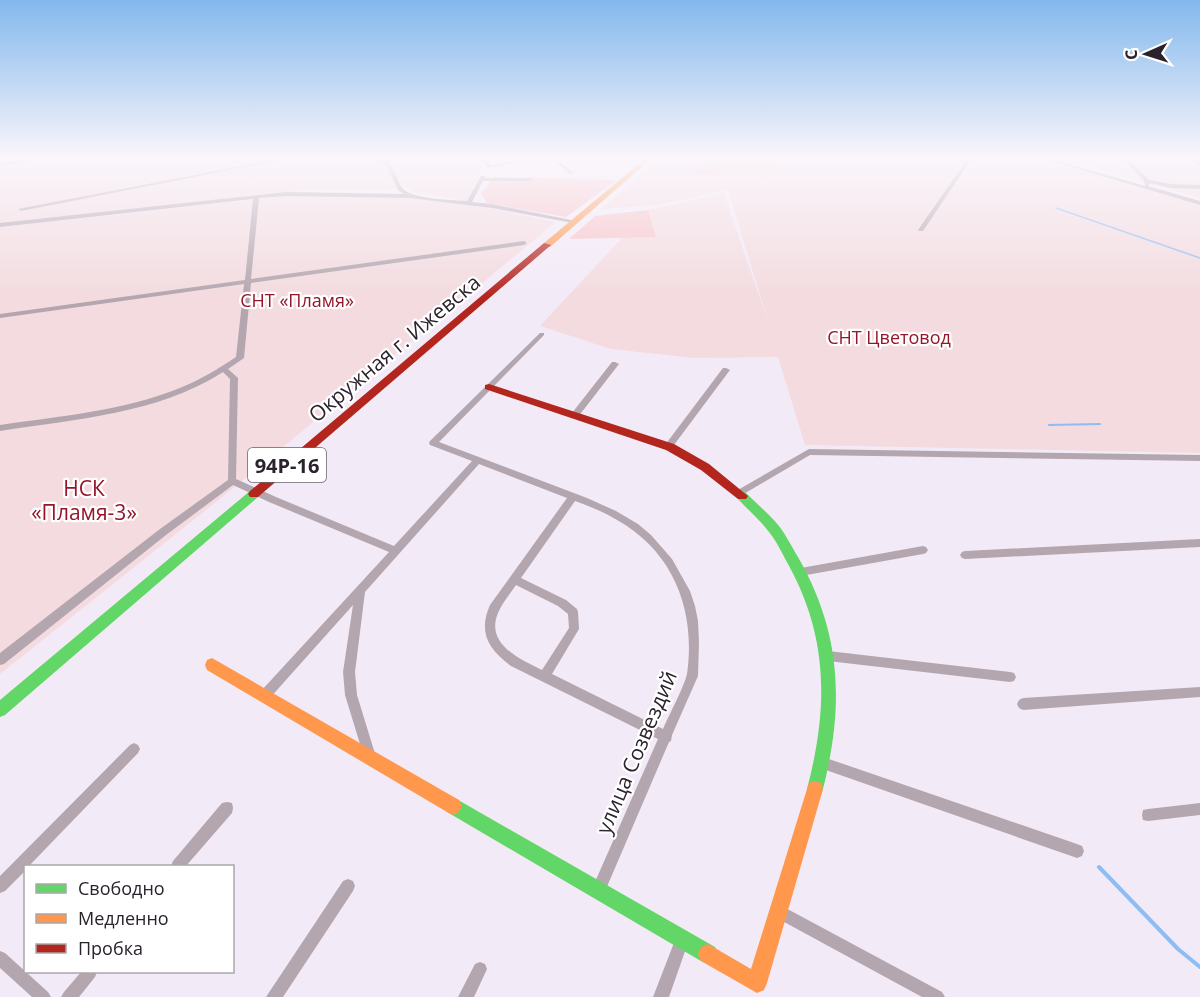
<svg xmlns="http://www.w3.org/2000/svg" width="1200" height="997" font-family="'Open Sans',sans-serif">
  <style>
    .green { fill: #f3dbdf }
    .forest { fill: #f6c2c7 }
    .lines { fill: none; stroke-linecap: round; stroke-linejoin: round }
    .stream-far2 { stroke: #8cbdf4; stroke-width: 1.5 }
    .stream-far1 { stroke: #8cbdf4; stroke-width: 2 }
    .stream { stroke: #8cbdf4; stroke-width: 4 }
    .street { fill: #b4a6ae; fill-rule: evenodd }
    .fast { fill: #63d668; fill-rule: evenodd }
    .slow { fill: #ff974d; fill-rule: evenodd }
    .jam { fill: #b3261e; fill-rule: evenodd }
    .labels { text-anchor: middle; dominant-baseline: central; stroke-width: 4.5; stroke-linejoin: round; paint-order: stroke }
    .far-park-label { font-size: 18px; fill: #941628; stroke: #fff }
    .shield { fill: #fff; stroke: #6a646c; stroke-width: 1.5 }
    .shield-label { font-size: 20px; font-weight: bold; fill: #2a222d }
    .street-label { font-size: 21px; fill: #2a222d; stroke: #fff }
    .park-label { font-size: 21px; fill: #941628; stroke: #fff }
  </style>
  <rect width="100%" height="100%" fill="#f3eaf7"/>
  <path class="green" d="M0,158H473L483,168L467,200L416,193L401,184L392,190L311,189L0,224Z
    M659,158H712L694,173L779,172L771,158H1035L1200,205V453L805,445L778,357L693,358L611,349L540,326L648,210L724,193L769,325L728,190L657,205L601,209Z
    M1058,158H1200V198Z
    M297,195L426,199L489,208L556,222L221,498L0,674V227Z"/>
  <path class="forest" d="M712,158H771L780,172L693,174Z
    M494,177L617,180L566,217L487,203L481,193Z
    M648,210L656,237L569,239L595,216Z"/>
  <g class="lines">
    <path class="stream-far2" d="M1056,208L1200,258"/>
    <path class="stream-far1" d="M1049,425L1100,424"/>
    <path class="stream" d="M1099,867L1178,949L1200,967"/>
    <path class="street" d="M35,158H43L0,166V164Z
      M284,158H291L21,211L18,209Z
      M373,158C395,156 393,177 403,189C412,199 453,200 467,201L481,176H485V178H532V180L530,181H483L472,202L492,204L576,221L573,223L492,208L410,198L287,196L259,198L251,279L524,241L527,243L524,245L251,283L244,358L228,369L238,378L236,479L276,497L394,546L472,461L430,445L429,443L430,441L540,333H544V335L439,442L587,498L616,511L638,524L651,535L672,559L690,591L695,606L698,621L699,642L698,676L672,735L671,741L669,742L603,896L598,898L593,896L591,891L658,739L511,666C488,649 478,632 490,605L567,498L479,464L365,592L355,672L357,695L376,757L374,761L370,763L366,761L364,757L345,695L343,672L353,605L269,699L265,700L261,699L259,695L261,691L389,552L269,502L233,485L166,535L4,664L0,665V653L160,529L228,480L230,379L223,372C158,414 75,419 0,431V425C60,416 123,411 180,388C200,380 218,369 236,357L244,284L0,318V314L245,280L253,199L0,227V223L287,192L404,194L398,190L387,166ZM575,501C589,506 604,512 617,520C674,552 696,611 687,674C684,687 669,715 663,729L552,674L579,629L578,612L577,609L566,600L521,578ZM516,585L558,606L568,614L569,628L542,670C520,659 485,644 498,613C502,603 510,594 516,585Z
      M480,158H484L489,161L490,165L529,158H536L488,168Z
      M550,158H554L574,173L570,174Z
      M605,158H610L617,163L613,164Z
      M968,158H972L923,231H919L918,230Z
      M1041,158H1047L1145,186L1144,181L1123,158H1127L1149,180L1171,184L1200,185V189L1171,188L1150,183L1148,186L1200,201V205Z
      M1189,158H1193L1200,163V167Z
      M612,362H615L619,364L578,417H572L571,415L572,413Z
      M723,368H726L730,370L671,449H665L664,447L665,445Z
      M809,449L1200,455V461L810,455L742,495H736L735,493L736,491Z
      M1200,539V547L965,559L962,558L960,555L962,552L965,551Z
      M923,546L926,547L928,550L926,553L923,554L801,576L797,575L796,572L797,569L801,568Z
      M828,651L1010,672L1014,673L1016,677L1014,681L1010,682L828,661L824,660L823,656L824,652Z
      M1200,687V697L1023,710L1019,708L1017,704L1019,700L1023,698Z
      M134,743L138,745L140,749L138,753L29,866H26V870L5,891L0,893V876L130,745Z
      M823,757L1077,844L1082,846L1084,851L1082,856L1077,858L823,769L819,767L817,763L819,759Z
      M227,802L232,803L233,808L232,813L186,866H171L173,861L222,803Z
      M1200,803V815L1148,821L1143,820L1142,815L1143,810L1148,809Z
      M348,879L353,881L355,886L353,891L283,997H266L343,881Z
      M780,905L942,992L945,997H922L775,917L773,912L775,907Z
      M682,933L687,935L689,940L669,997H653L677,935Z
      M0,951L5,953L48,992L51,997H32L0,968Z
      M480,962L485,964L487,969L474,997H458L475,964Z
      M81,972H97L95,977L79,997H61L64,992Z"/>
    <path class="fast" d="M254,490L258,491L260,494L258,497L5,715L0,717V700L250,491Z
      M742,492L746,493C757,504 769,514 779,526C786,535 792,547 798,557C842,634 844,705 823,789L821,795L815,797L809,795L807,789C828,709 829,638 788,564C782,553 777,542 769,532C760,520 748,510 738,499L736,496L738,493Z
      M453,797L715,947L718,954L715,961L708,964L701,961L447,812L444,806L447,800Z"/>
    <path class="slow" d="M646,158H652L550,247H544V243Z
      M212,658L459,800L462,806L459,812L453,815L447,812L207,670L205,665L207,660Z
      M815,781L821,783L823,789L767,983L764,990L757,993L701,961L698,954L701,947L708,944L751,969L807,789L809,783Z"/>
    <path class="jam" d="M544,243L551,245L258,497H250L248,494L250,491Z
      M489,384L674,444L709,464L748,496L746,499H738L701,470L666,450L485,389V385Z"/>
  </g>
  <linearGradient id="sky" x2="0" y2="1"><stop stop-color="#83b8ed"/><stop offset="0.53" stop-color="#faf6fb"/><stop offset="1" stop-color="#faf6fb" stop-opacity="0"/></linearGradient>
  <rect width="1200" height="297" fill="url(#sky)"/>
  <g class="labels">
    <g class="far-park-label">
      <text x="297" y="300">СНТ «Пламя»</text>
      <text x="889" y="337">СНТ Цветовод</text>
    </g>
    <rect class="shield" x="248" y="448" width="78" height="34" rx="4.5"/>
    <g class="shield-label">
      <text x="287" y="465">94Р-16</text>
    </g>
    <g class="street-label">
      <text transform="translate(394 348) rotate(-40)">Окружная г. Ижевска</text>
      <text transform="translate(636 752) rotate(-67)">улица Созвездий</text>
    </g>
    <g class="park-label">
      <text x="84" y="488">НСК<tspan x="84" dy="24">«Пламя-3»</tspan></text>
    </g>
  </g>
  <rect x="24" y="865" width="210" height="108" fill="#ffffff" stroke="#aaa7ab" stroke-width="1.5"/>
  <rect x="36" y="884" width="30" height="9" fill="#63d668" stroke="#aaa7ab" stroke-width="1.5"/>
  <text x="78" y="895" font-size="18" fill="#2a222d">Свободно</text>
  <rect x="36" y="914" width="30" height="9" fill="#ff974d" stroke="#aaa7ab" stroke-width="1.5"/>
  <text x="78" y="925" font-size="18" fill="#2a222d">Медленно</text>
  <rect x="36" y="944" width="30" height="9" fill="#b3261e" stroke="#aaa7ab" stroke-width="1.5"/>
  <text x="78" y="955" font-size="18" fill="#2a222d">Пробка</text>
  <g transform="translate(1146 54) rotate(267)" stroke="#ffffff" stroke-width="4.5" paint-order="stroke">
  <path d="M0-4.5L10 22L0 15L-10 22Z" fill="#2a222d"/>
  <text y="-9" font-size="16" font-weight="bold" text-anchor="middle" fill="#2a222d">С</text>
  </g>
</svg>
